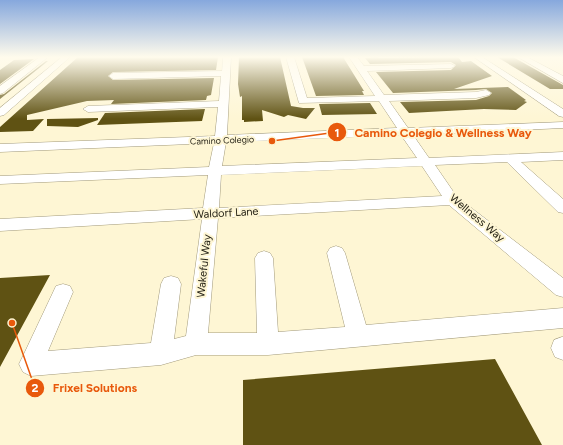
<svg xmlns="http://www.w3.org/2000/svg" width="563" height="445" font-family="Figtree,sans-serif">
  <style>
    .building { fill: #5f5213 }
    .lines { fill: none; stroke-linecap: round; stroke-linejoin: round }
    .minor-casing { stroke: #a29a7b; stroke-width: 1 }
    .minor { fill: #fff; fill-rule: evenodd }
    .labels { text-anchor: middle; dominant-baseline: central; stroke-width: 4; stroke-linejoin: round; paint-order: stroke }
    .far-street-label { font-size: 9px; fill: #211e12; stroke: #fef6d4 }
    .street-label { font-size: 11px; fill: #211e12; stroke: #fef6d4 }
    .leader { fill: none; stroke: #e8590c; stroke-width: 1.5 }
    .callout-dot { fill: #e8590c; stroke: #fef6d4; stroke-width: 1.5 }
    .mark-label { font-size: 12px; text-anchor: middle; font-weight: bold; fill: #fff }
    .callout-label { font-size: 12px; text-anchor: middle; font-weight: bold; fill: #e8590c; stroke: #fef6d4; stroke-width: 4; stroke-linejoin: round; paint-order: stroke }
  </style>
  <rect width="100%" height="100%" fill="#fef6d4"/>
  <path class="building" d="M78,57H218L216,70L113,72L108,76L113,80L214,78L211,95L207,96L206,100L111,104L114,100L87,101L27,115V120L44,119L33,131L0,132V127Z
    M239,57H280L291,106L303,108H315L306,119L288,115L284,117L262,110L263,121L244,122V120H242V96L240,97L238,84Z
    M302,57H343L364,91H362L364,95L316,96Z
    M378,57L379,58L458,57L462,62L471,61L492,76L454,89L508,87L526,100L524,101L527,102L516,110L484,109L409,113L400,102L476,100L489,96L492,93L486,89L476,90L393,93L376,72L451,70L456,65L451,62L370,64L365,58Z
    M497,57H513L563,85V89H550Z
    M34,59L0,84V70L14,60Z
    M46,61H48L0,99V95L4,94Z
    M370,103L377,114L322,115L319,104Z
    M205,109L202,121L97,125L105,113Z
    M98,118V120L78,127L47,126V119Z
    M50,275L0,367V278Z
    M495,359L542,445H243V380Z"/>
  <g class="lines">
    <defs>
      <path id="minor" d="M40,57H48L3,93L0,94V86Z
        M62,57H70L4,115L0,116V108Z
        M223,57H231L227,135L397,128L379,101L299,103L286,57H294L307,98L375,96L349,57H357L364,66L451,64L455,66L451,68L367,71L384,95L476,92L486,90L491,93L489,95L476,98L389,101L408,128L563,122V128L413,135L429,158L563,152V160L521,162L563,199V213L558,212L507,162L435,165L457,197L563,278V297L556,295L449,205L218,218L208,333H257L255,258L258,253L264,251L270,253L273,258L278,332L345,327L327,253L330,248L336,246L342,248L345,253L366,325L563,308V328L268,355H196L161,365L31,376L23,372L19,364L23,356L56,286L63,284L70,286L73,292L48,351L151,343L161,284L164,278L171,276L178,278L181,284L174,339L186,336L202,219L0,231V219L203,208L208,175L0,184V176L209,167L214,143L0,152V144L215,136L218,107L88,112L83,109L88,106L219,101L221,76L113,79L109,76L113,73L222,71ZM401,135L417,158L222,166L226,142ZM422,166L442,196L219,208L221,175Z
        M474,57H482L563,109V117L559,116Z
        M518,57H527L563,76V83Z
        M562,337H563V360L555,357L551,348L554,340Z"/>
    </defs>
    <use href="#minor" class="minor-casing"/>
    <use href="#minor" class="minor"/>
  </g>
  <linearGradient id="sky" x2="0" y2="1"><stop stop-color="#86a8dd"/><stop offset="0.48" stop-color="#fffbec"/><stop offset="1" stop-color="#fffbec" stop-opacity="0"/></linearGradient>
  <rect width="563" height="119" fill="url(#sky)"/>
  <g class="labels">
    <g class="far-street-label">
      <text transform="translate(222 140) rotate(-2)">Camino Colegio</text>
    </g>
    <g class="street-label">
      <text transform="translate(226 213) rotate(-3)">Waldorf Lane</text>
      <text transform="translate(477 218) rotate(40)">Wellness Way</text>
      <text transform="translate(204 266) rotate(-84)">Wakeful Way</text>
    </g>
  </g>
  <path class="leader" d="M272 141L337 132M12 323L35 388"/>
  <g class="callout-dot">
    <circle cx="272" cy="141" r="4"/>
    <circle cx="12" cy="323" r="4"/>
    <circle cx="337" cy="132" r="10"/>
    <circle cx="35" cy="388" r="10"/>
  </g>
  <g class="mark-label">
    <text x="337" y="137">1</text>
    <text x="35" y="392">2</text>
  </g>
  <g class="callout-label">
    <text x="443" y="137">Camino Colegio &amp; Wellness Way</text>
    <text x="95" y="392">Frixel Solutions</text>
  </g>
</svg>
